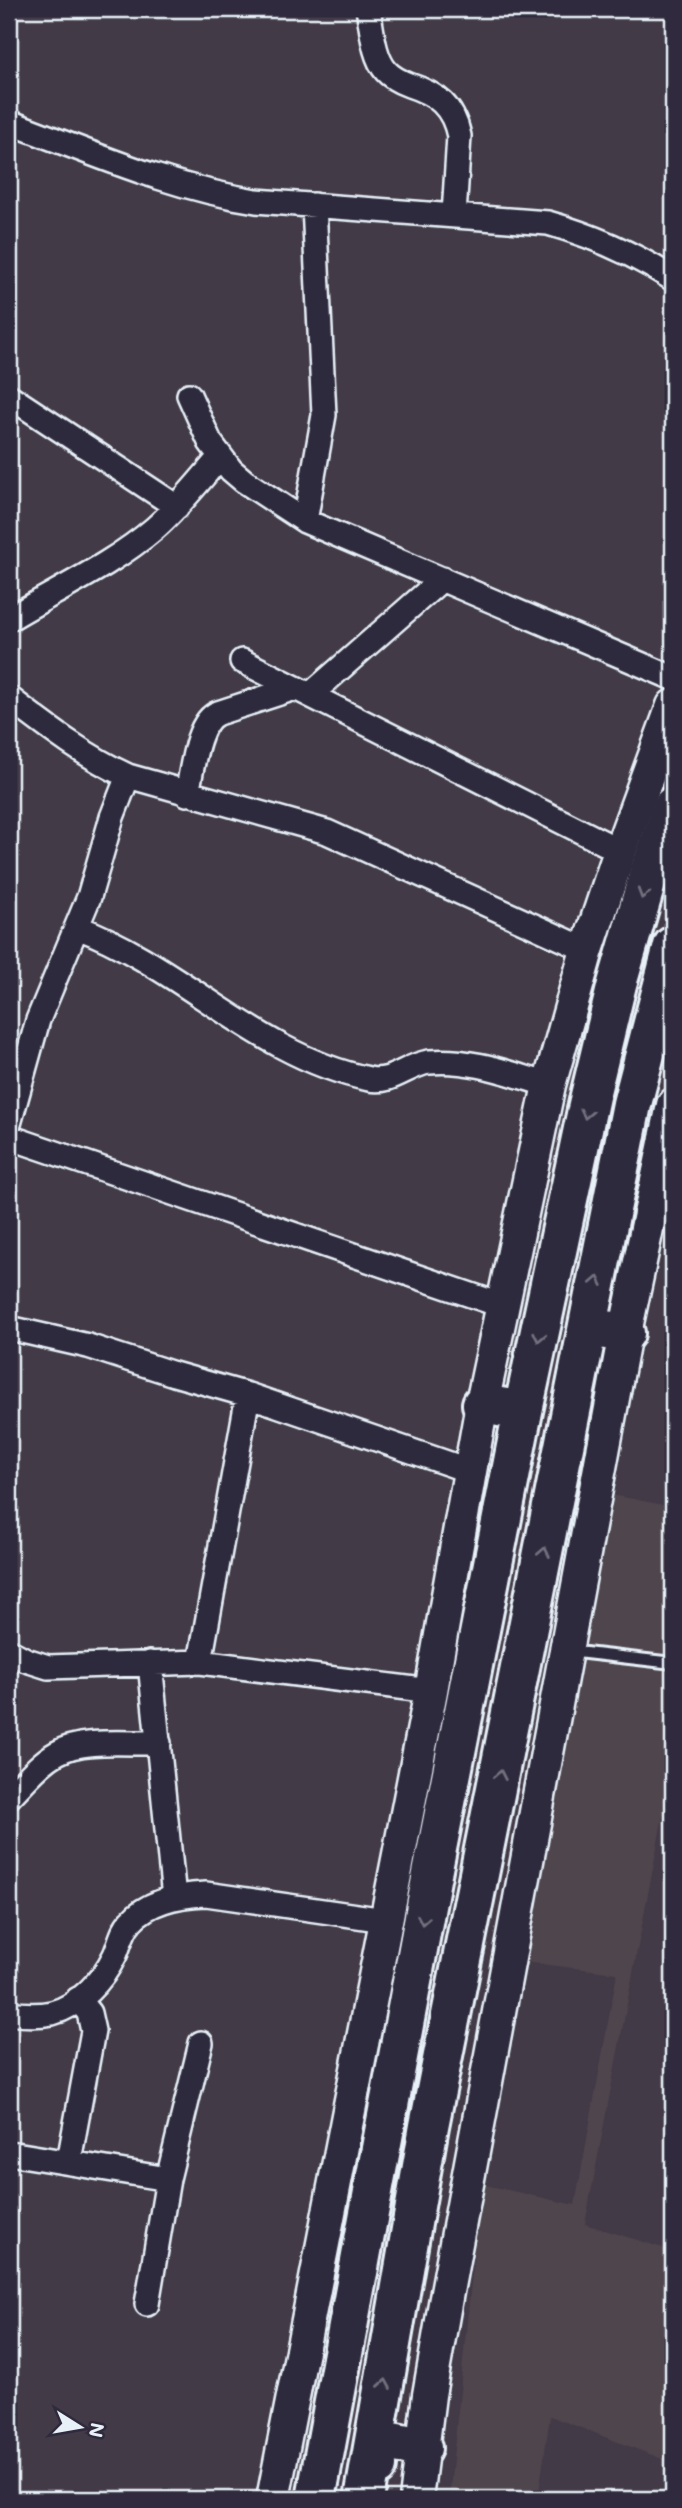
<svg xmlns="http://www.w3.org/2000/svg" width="682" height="2508" font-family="Mali,sans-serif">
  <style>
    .built { fill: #50454e }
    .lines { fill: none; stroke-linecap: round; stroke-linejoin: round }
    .lane-casing { stroke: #e8f1f8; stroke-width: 16 }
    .street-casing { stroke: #e8f1f8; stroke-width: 28 }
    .secondary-casing { stroke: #e8f1f8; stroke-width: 37 }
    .highway-casing { stroke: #e8f1f8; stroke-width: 44 }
    .lane { stroke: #2f2a3d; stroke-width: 10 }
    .street { stroke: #2f2a3d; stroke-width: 23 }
    .secondary { stroke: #2f2a3d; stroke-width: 32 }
    .highway { stroke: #2f2a3d; stroke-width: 38 }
    .oneway { stroke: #70707e }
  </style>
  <rect width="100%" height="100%" fill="#423a47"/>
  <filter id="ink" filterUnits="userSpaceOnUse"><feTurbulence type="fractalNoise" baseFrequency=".0143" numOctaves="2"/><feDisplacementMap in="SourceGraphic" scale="14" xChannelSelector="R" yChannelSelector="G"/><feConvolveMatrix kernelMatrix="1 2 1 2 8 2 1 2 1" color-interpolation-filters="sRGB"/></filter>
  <g filter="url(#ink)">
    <path class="built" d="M608,1494L673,1507V1763L585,2224L673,2251V2463L550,2416L538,2499H449L481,2184L575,2205L617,1973L515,1961Z"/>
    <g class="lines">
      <defs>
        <path id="lane" d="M568,1651L673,1663"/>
        <path id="street" d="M368,9C372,28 373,56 386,71C392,78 401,82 409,85C437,94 453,106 459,136L454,215
          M9,122C90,152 170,188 256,201L548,223C594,236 633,253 673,279
          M189,395L210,442L231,470L244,481L305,521L673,678
          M9,396L177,507
          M305,521L324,415L314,205
          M9,619C57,590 112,565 155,528C179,507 199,481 220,457
          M242,661L620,851
          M310,695L442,579
          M9,698C47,727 84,756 128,776L327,832L587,950
          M187,794C192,772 196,721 218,713L295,688
          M77,927C182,966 257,1056 369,1079C392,1084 407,1065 429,1062C470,1058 511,1074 549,1085
          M9,1124L38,1020L89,897L112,817L128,776
          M9,1137L503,1306
          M9,1328L88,1346L174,1374L248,1395L470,1471
          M9,1651L26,1660L48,1667L200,1662L431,1691
          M200,1662L248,1395
          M150,1663L174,1898
          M9,1797C24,1782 39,1763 57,1753C82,1738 129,1744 159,1743
          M9,2013C23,2015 38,2016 52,2013C79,2006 103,1980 115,1955C120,1944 122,1930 131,1921C149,1901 180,1895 206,1894L385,1920
          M9,2153L168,2179
          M69,2161L93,2031L89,2013L78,1999
          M147,2304L168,2179L201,2043"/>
        <path id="secondary" d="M273,2499L431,1691L482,1404L549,1085L587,950L620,851L673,706
          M416,2499L429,2395L447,2292L625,1333L673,1105"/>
        <path id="highway" d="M588,1327L625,1333
          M482,1404L523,1411
          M377,2466L376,2439L422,2448
          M316,2499L431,1879L523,1411L590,1096L617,984L649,873L673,806
          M364,2499L429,2126L632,1104L673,946"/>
      </defs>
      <use href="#lane" class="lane-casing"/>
      <use href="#street" class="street-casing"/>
      <use href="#secondary" class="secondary-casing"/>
      <use href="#highway" class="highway-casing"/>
      <use href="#lane" class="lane"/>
      <use href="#street" class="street"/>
      <use href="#secondary" class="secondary"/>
      <use href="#highway" class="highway"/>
    </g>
    <defs><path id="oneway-chevron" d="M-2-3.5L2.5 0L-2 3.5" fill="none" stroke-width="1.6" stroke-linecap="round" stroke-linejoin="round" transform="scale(1.75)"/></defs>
    <g class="oneway">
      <use href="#oneway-chevron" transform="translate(643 894) rotate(107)"/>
      <use href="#oneway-chevron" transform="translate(586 1114) rotate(102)"/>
      <use href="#oneway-chevron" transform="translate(597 1281) rotate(-79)"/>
      <use href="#oneway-chevron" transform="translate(539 1337) rotate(102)"/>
      <use href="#oneway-chevron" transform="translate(544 1552) rotate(-79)"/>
      <use href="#oneway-chevron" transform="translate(500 1775) rotate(-79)"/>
      <use href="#oneway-chevron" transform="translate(423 1920) rotate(100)"/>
      <use href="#oneway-chevron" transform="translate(385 2384) rotate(-80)"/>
    </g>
  </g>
  <rect width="682" height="2508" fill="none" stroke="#2f2a3d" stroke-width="35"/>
  <rect x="18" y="18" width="647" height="2473" fill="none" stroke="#e8f1f8" stroke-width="2.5" filter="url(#ink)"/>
  <g transform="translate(80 2427) rotate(101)" stroke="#2f2a3d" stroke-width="5" paint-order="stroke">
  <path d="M0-5L12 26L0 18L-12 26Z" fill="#e8f1f8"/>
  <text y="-10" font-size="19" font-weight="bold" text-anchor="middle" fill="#e8f1f8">N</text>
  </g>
</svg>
